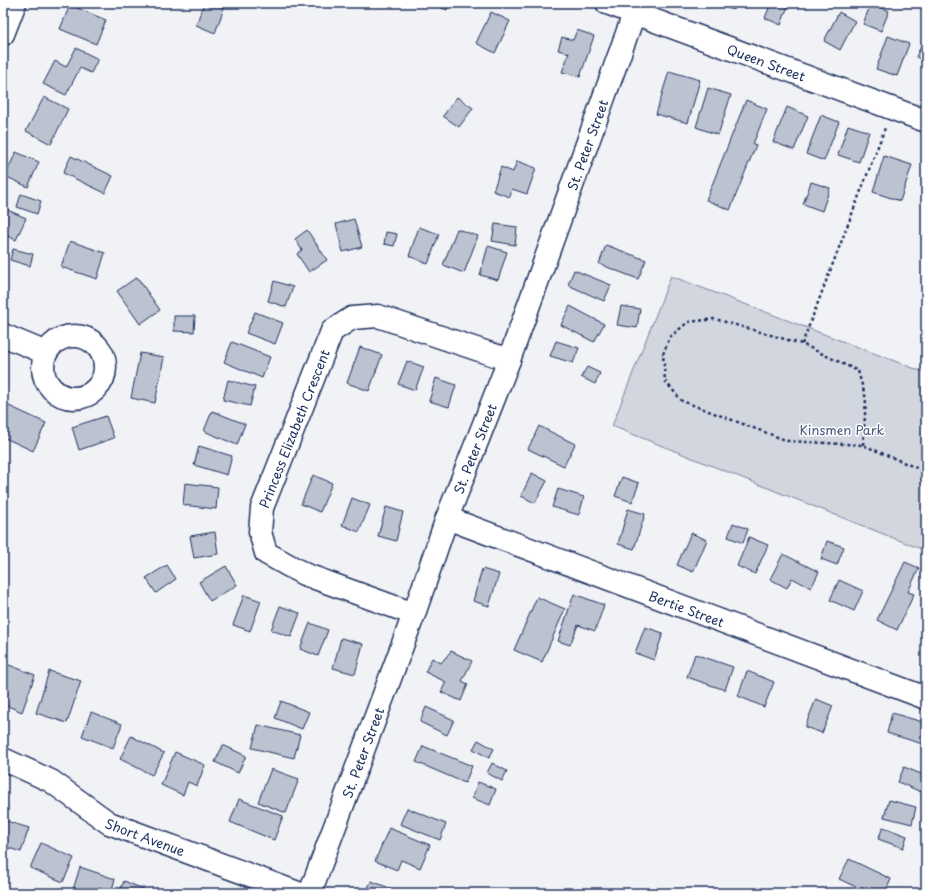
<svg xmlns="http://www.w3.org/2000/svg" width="929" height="896" font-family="'Playpen Sans',sans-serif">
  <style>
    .green { fill: #d2d6df; stroke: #76829e }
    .building { fill: #bcc2d0; stroke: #1b2f5e }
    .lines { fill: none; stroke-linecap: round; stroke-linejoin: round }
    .minor-casing { stroke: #1b2f5e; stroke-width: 25 }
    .major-casing { stroke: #1b2f5e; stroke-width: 25 }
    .path { stroke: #1b2f5e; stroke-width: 2.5; stroke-dasharray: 3 3; stroke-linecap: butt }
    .minor { stroke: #fff; stroke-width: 22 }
    .major { stroke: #fff; stroke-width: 22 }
    .labels { text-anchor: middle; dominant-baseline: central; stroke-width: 3; stroke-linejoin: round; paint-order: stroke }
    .street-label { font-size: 13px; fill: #1b2f5e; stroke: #fff }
    .park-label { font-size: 13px; fill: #49597e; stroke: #fff }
  </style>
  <rect width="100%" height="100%" fill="#f1f2f5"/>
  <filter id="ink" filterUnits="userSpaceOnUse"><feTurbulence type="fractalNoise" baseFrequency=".025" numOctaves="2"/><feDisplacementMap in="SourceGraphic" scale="8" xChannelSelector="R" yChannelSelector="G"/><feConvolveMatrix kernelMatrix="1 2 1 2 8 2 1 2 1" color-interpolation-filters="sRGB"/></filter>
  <g filter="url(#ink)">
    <path class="green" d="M671,276L926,373V551L612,426Z"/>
    <path class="building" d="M204,3H212L224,8L215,33L196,25Z
      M429,3H449L447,10Z
      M716,3H736L734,10L716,5Z
      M771,3H789L781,25L765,18Z
      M871,3L889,11L881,31L863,24Z
      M70,5L106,20L96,44L60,29Z
      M491,12L510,21L495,53L476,43Z
      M839,12L855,21L840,50L824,41Z
      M577,30L594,36L580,77L562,72L569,53L558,50L562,37L573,40Z
      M926,35V62L916,57Z
      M888,36L909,44L897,76L876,69Z
      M76,48L98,59L91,73L80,68L66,95L43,84L55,61L66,67Z
      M669,71L700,80L688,123L656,114Z
      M708,88L731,95L718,135L696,127Z
      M44,97L68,109L51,144L26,131Z
      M457,97L473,108L459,127L443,116Z
      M746,100L767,109L753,144L756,145L730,210L706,200Z
      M787,107L808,116L794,150L773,142Z
      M821,115L839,122L824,161L806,154Z
      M848,125L869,132L859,162L838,155Z
      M16,152L39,162L28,187L5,176Z
      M71,156L113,176L105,193L63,173Z
      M884,156L912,165L900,201L873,192Z
      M517,161L536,168L527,194L512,189L510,197L493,191L501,167L513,172Z
      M811,182L830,188L822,211L803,204Z
      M21,194L41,201L37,214L17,207Z
      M3,208L26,218L16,240L3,234Z
      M354,219L362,247L343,252L336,224Z
      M495,224L517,227L515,245L492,241Z
      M419,227L439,234L428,264L409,256Z
      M457,229L478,236L464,273L443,265Z
      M307,230L327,260L309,272L297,254L302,250L295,239Z
      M386,232L397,234L394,246L384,244Z
      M70,241L105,253L97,279L61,267Z
      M606,245L646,260L638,279L599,264Z
      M488,246L507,252L498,280L480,275Z
      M13,249L33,254L30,266L10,260Z
      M574,270L611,285L604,301L568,285Z
      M137,277L160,310L140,324L117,291Z
      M274,281L293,287L286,307L268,301Z
      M570,306L604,324L594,342L561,325Z
      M621,306L640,309L637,328L617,325Z
      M255,312L283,323L275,344L246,333Z
      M174,316H195L194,332L174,331Z
      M556,341L579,348L573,363L550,356Z
      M232,342L270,357L262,378L224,362Z
      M360,347L382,355L369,391L347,383Z
      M140,353L164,357L155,403L131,398Z
      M407,361L424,367L415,390L398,384Z
      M587,367L600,373L595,384L581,377Z
      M436,378L456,385L449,407L429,401Z
      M228,380L255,387L250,406L223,400Z
      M7,405L46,423L33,451L3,437V414Z
      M212,411L245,424L237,445L204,431Z
      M106,416L114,438L79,450L72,427Z
      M539,426L575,444L564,466L528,449Z
      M199,446L232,456L227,475L194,465Z
      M532,473L547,481L535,503L521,496Z
      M313,475L332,483L320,512L301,504Z
      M622,477L639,483L632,502L615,496Z
      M185,483L218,487L216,509L183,505Z
      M558,489L584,497L579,515L552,507Z
      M352,498L370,505L359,532L342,525Z
      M386,507L403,512L396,541L378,536Z
      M628,509L645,514L634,549L618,544Z
      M733,523L748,529L743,543L728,537Z
      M215,532L218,554L194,558L190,536Z
      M691,533L707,540L693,572L677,565Z
      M749,537L768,545L755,574L737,566Z
      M827,541L844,547L837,565L821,559Z
      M783,554L819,572L811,588L792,578L787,588L770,579Z
      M905,562L919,568L908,592L914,594L897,630L877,620Z
      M167,565L176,579L156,593L146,578Z
      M226,566L237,585L210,601L199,582Z
      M482,569L499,574L489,606L473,601Z
      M839,580L863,591L854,611L830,600Z
      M574,594L604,605L595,631L578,625L570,645L558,641Z
      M244,595L261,601L250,631L233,625Z
      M537,597L565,609L542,662L514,650Z
      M280,606L300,613L291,637L271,630Z
      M310,623L328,630L318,656L300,649Z
      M645,627L663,633L654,660L635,653Z
      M341,638L363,644L355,674L333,668Z
      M451,651L472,661L462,681L468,684L461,701L441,692L446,682L425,672L432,658L441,663Z
      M695,654L733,667L725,690L687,677Z
      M4,663L35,675L22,712L3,704Z
      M49,671L81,681L67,723L36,713Z
      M747,671L774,682L764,707L738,696Z
      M816,699L833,706L822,733L805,727Z
      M281,701L309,712L302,729L275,718Z
      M426,707L454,720L447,735L420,722Z
      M91,712L122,724L113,748L82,736Z
      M892,713L926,723V745L887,733Z
      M258,725L300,735L294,758L252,748Z
      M131,736L164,753L152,775L120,759Z
      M478,740L494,749L489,758L473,749Z
      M223,745L246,756L238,773L215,762Z
      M423,746L472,766L465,783L416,762Z
      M175,752L205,765L197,786L188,782L183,795L161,785Z
      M492,763L507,771L502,781L487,773Z
      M904,767L926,776V780L921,792L898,782Z
      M271,769L299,779L286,813L258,802Z
      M478,782L496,789L490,805L472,798Z
      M239,799L283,816L274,840L230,822Z
      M889,800L916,807L912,824L884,817Z
      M407,808L446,824L440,840L400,824Z
      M3,820L29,828L21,852L3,846Z
      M883,827L907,836L903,848L878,839Z
      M389,828L430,845L420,868L401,860L397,870L375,861Z
      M41,843L74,858L63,882L30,868Z
      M849,859L891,879L885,893H869L839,879Z
      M80,867L115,879L111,893H72Z
      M124,881L153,893H119Z
      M371,881L403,893H366Z"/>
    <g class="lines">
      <defs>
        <g id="minor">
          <path d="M3,34L15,3"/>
          <path d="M3,335L46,353"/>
          <circle cx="74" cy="367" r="31"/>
          <path id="s1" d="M447,518L926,698"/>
          <path id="s2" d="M414,614L304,574L266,553L260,532L262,508L332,331L352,318L378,316L509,360"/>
          <path id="s3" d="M3,759L51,781L109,823L298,893"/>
          <path id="s4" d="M310,893L414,614L447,518L509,360L638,3"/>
        </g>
        <g id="major">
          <path id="s5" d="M607,3L926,121"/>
        </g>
      </defs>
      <use href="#minor" class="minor-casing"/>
      <use href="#major" class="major-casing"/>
      <path class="path" d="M802,344L885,128
        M863,445L866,399L858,371L802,344L715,319L688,322L670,337L663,354L665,381L682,401L788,441L863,445L926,472"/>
      <use href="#minor" class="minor"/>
      <use href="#major" class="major"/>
    </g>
  </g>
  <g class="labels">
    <g class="street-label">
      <text stroke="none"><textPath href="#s5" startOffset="170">Queen Street</textPath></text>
      <text stroke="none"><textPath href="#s4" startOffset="798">St. Peter Street</textPath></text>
      <text stroke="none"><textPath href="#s2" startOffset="292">Princess Elizabeth Crescent</textPath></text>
      <text stroke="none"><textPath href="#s4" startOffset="474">St. Peter Street</textPath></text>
      <text stroke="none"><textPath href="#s1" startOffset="256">Bertie Street</textPath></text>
      <text stroke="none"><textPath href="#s4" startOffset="150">St. Peter Street</textPath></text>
      <text stroke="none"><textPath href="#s3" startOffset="163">Short Avenue</textPath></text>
    </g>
    <g class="park-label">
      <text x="842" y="429">Kinsmen Park</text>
    </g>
  </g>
  <rect width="929" height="896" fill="none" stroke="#fff" stroke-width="16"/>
  <rect x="8" y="8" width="913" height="880" fill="none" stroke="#1b2f5e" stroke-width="1.5" filter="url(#ink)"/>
</svg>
